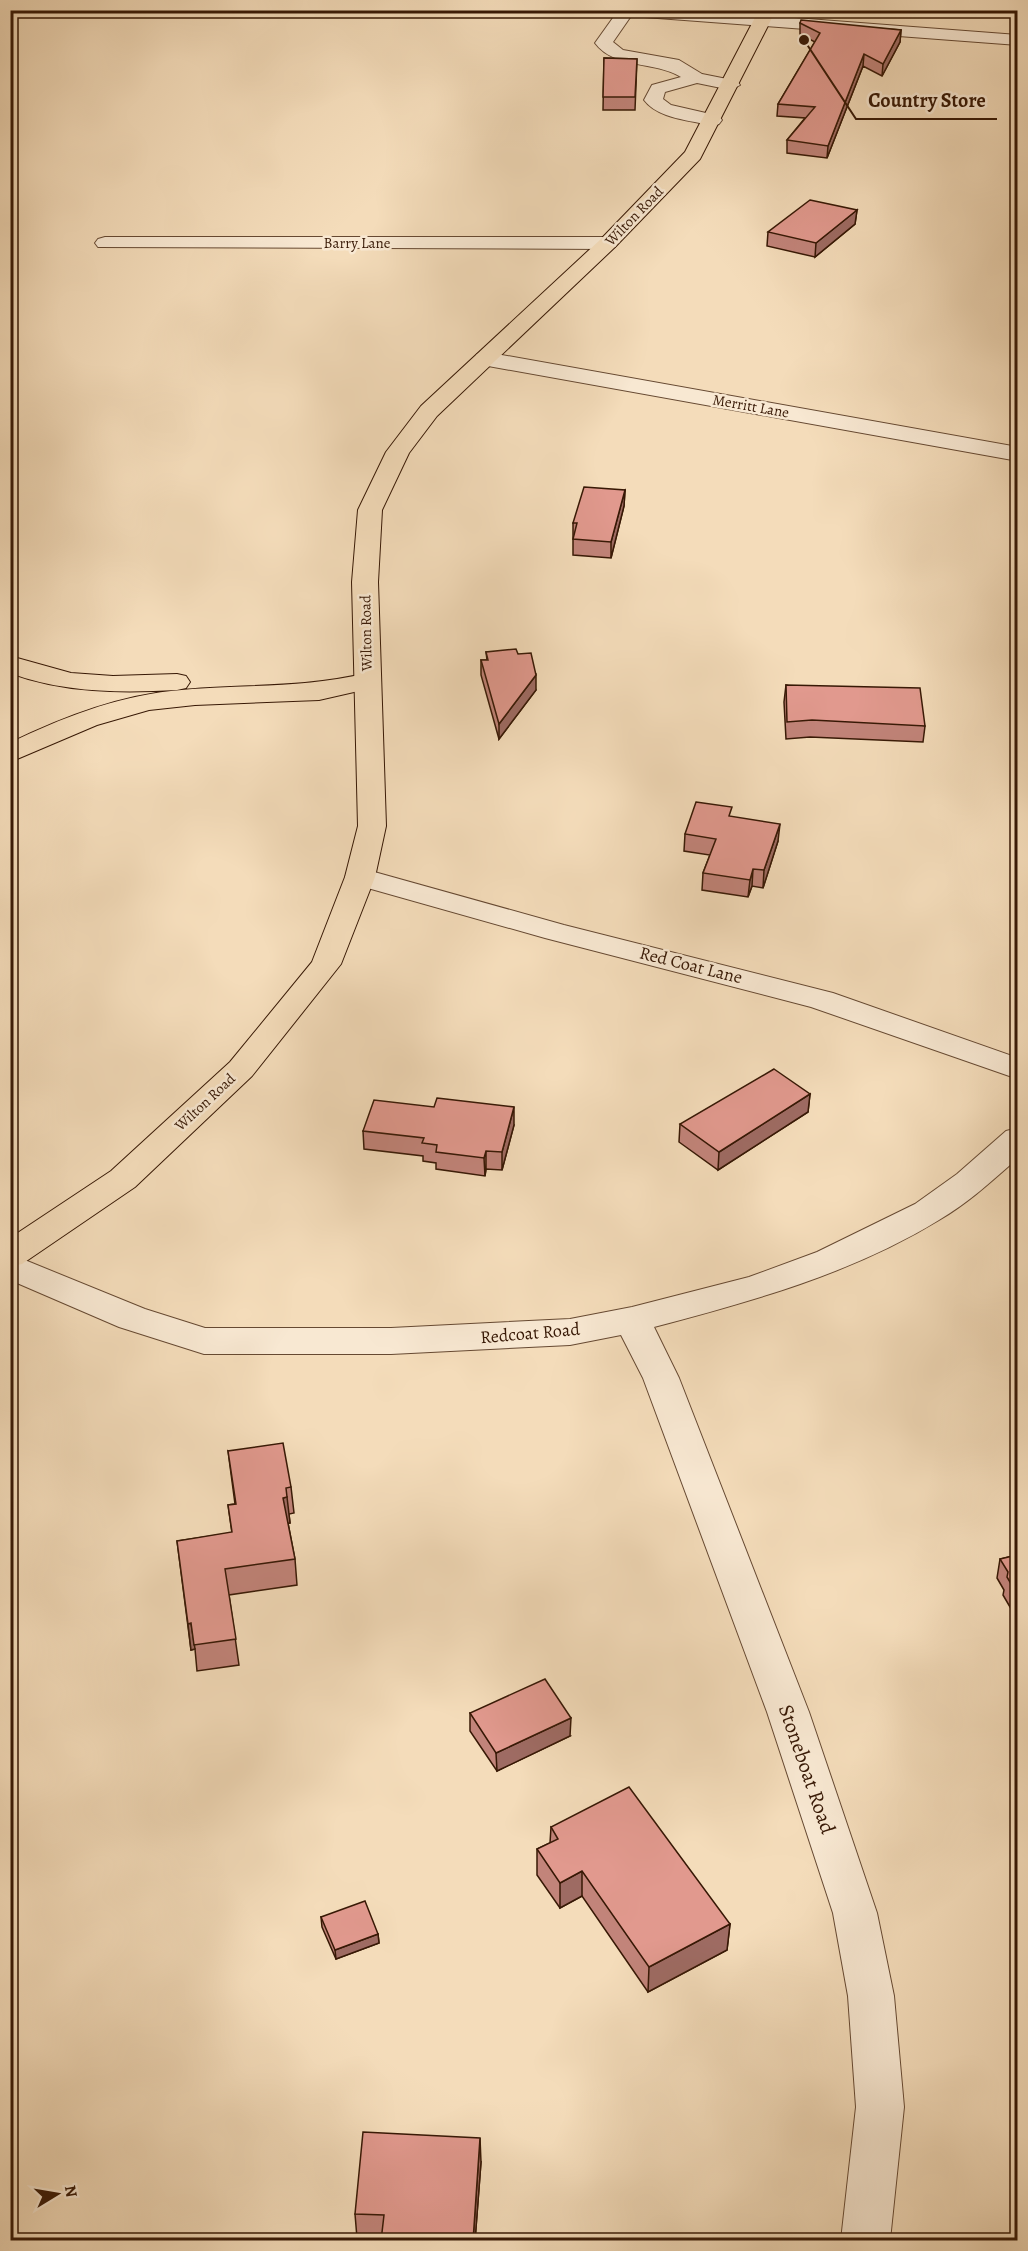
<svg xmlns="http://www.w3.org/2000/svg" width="1028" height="2251" font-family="Alegreya,serif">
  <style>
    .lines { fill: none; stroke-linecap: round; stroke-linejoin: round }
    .minor-casing { stroke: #664932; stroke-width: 2 }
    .major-casing { stroke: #371805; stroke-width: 2 }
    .highway-casing { stroke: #371805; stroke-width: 2 }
    .minor { fill: #f8e8d2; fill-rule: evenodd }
    .major { fill: #f4dcba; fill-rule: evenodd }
    .highway { fill: #f4dcba; fill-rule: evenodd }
    .wall { fill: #c2847a; stroke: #371805; stroke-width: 1.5 }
    .shaded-wall { fill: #9e6b63; stroke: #371805; stroke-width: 1.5 }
    .building { fill: #e1998e; stroke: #371805; stroke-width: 1.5 }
    .labels { text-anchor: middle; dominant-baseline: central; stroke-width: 5; stroke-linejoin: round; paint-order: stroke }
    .far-street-label { font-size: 15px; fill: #371805; stroke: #f8e8d2 }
    .street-label { font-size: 18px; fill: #371805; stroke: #f8e8d2 }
    .near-street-label { font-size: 21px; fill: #371805; stroke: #f8e8d2 }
    .leader { fill: none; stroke: #371805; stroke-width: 2 }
    .callout-dot { fill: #371805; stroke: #f8e8d2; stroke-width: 2 }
    .callout-label { font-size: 20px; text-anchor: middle; font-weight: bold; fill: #371805; stroke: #f8e8d2; stroke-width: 5; stroke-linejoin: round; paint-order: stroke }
  </style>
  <rect width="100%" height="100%" fill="#f4dcba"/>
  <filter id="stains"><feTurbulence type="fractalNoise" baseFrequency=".00333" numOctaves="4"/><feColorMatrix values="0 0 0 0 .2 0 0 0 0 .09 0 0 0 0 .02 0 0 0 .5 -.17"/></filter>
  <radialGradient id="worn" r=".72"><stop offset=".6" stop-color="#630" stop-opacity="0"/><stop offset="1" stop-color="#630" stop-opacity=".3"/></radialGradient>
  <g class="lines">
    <defs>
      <path id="minor" d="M609,10H691L1018,35V45L631,16L613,42L623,50L679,60L702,74L737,81L740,85L731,90L697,83L665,92L663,99L671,105L719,116L722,120L719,124L713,126C691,120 658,119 644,100L652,85L681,77C655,61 614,69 595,43L615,15Z
        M105,237H608L615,239L618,243L615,247L608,249L98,247L95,243L98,239Z
        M485,352L1018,447V461L477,364L474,359L477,354Z
        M360,868L564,925L833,993L1018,1058V1079L811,1007L545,938L350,883L345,877L350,871Z
        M1018,1128V1158C993,1180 968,1203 939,1220C851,1274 752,1301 654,1327L679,1378L809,1712L877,1913L894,1996L904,2107L890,2240H841L856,2107L848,1996L833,1913L767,1712L643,1378L621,1335L570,1345L391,1354H204L119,1327L10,1280V1254L145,1309L205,1328H391L570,1319L632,1307L749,1277L817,1252L915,1204L957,1174L1006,1131Z"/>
      <path id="major" d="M759,10H776L700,159L615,247L437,416L409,453L382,510L378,582L386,826L375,877L341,964L252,1076L135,1187L22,1264L10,1267V1238L111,1171L230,1062L312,962L345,877L358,826L352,582L358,510L386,452L421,406L601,239L685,152Z"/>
      <path id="highway" d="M10,656L71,673L113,676L177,674L186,676L190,682L186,688L177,690C121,693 64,693 10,673Z
        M367,673L376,675L380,681L376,687L319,700L195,705L149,710L97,725L10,762V743C61,718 115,697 171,691C237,684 302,689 367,673Z"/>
    </defs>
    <use href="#minor" class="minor-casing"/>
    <use href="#major" class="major-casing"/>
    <use href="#highway" class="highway-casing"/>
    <use href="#minor" class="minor"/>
    <use href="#major" class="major"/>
    <use href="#highway" class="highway"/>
  </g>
  <path class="wall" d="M800,23L901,30L900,42L882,76L863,66L827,158L787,153V140L805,118L777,116L778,104L815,42L800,34Z
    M604,58L637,59L635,110H603Z
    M857,210L855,224L815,257L767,246L768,232Z
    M625,490L624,506L611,558L573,555V523Z
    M486,652L518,654L536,690L499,739L481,675V660H487Z
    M786,685L925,726L923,742L810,737L786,739L784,702Z
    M731,817L778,841L763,888L752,886L748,897L702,890L703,873L710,855L684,851L685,834Z
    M810,1094L808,1112L718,1170L679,1142L680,1124Z
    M514,1125L502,1170L486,1169L485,1176L436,1169V1163L423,1161V1156L364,1149L363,1131Z
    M228,1451L291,1487L294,1513L289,1514L290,1523H288L295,1559L297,1585L229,1595L239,1665L197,1671L195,1649L191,1650L177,1541L232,1533L228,1505L235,1504Z
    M1016,1480H1017V1507L1012,1498Z
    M1017,1555V1619L1003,1595L1004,1590L997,1578L1000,1559Z
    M470,1713L570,1736L497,1771L470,1731Z
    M551,1827L730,1924L727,1950L648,1992L582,1896L560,1908L537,1875V1849L550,1843Z
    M321,1917L378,1934L379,1943L336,1959L322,1927Z
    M481,2162L475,2241H381L382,2239L357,2238L355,2214Z"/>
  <path class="shaded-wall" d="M901,30L900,42L882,76L883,64Z
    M864,54L863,66L827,158L828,146Z
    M857,210L855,224L815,257L816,243Z
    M625,490L624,506L611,558V542Z
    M536,675V690L499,739V724Z
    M780,824L778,841L763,888L764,870Z
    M753,869L752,886L748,897L750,880Z
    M810,1094L808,1112L718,1170L719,1152Z
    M514,1107V1125L502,1170V1152Z
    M486,1151V1169L485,1176L484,1158Z
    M287,1497L290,1523L285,1524L283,1498Z
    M191,1623L195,1649L191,1650L188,1624Z
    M571,1718L570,1736L497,1771L496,1753Z
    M582,1871V1896L560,1908V1883Z
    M730,1924L727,1950L648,1992L649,1967Z
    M378,1934L379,1943L336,1959L335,1950Z
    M480,2138L481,2162L475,2241H473Z"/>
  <path class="building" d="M801,20L901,30L883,64L864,54L828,146L787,140L815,107L778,104L820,33L800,23Z
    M604,58L637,59L635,97H603Z
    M810,200L857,210L816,243L768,232Z
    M584,487L625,490L611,542L573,539L577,523H573Z
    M516,649L518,654L531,653L536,675L499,724L481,660H488L486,652Z
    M786,685L920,688L925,726L812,720L787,722Z
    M696,802L732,807L729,816L780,824L764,870L753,869L750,880L703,873L716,839L685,834Z
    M774,1069L810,1094L719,1152L680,1124Z
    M437,1098L514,1107L502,1152L486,1151L484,1158L436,1152L437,1145L422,1143L424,1138L363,1131L374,1100L434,1107Z
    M283,1443L291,1487L286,1488L287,1497L283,1498L295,1559L225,1569L236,1639L194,1645L191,1623L188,1624L177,1541L232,1532L228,1505L236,1504L228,1451Z
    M1017,1555V1594L1007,1577L1008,1572L1000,1559Z
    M545,1679L571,1718L496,1753L470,1713Z
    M629,1787L730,1924L649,1967L582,1871L560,1883L537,1849L558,1839L551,1827Z
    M365,1901L378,1934L335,1950L321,1917Z
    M363,2132L480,2138L473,2241H381L384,2215L355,2214Z"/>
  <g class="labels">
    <g class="far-street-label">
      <text transform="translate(634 216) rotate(-46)">Wilton Road</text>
      <text x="357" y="243">Barry Lane</text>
      <text transform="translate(751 406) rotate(10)">Merritt Lane</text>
      <text transform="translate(366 633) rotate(-91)">Wilton Road</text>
      <text transform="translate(205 1102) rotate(-43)">Wilton Road</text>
    </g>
    <g class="street-label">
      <text transform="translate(691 965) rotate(14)">Red Coat Lane</text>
      <text transform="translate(530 1333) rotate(-5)">Redcoat Road</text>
    </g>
    <g class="near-street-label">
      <text transform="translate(807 1769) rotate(71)">Stoneboat Road</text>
    </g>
  </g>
  <path class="leader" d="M804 40L856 119H997"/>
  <circle class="callout-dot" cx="804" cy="40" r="6"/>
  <g class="callout-label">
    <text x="927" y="107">Country Store</text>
  </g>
  <rect width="1028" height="2251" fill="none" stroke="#f4dcba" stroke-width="36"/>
  <rect x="12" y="12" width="1004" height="2227" fill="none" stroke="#371805" stroke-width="3"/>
  <rect x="18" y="18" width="992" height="2215" fill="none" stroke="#371805" stroke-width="1.5"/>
  <g transform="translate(57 2194) rotate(79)" stroke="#f8e8d2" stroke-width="4.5" paint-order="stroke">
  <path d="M0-4.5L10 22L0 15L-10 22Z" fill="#371805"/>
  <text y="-9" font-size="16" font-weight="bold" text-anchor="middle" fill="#371805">N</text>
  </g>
  <rect width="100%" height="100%" filter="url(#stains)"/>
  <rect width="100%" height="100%" fill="url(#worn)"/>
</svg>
